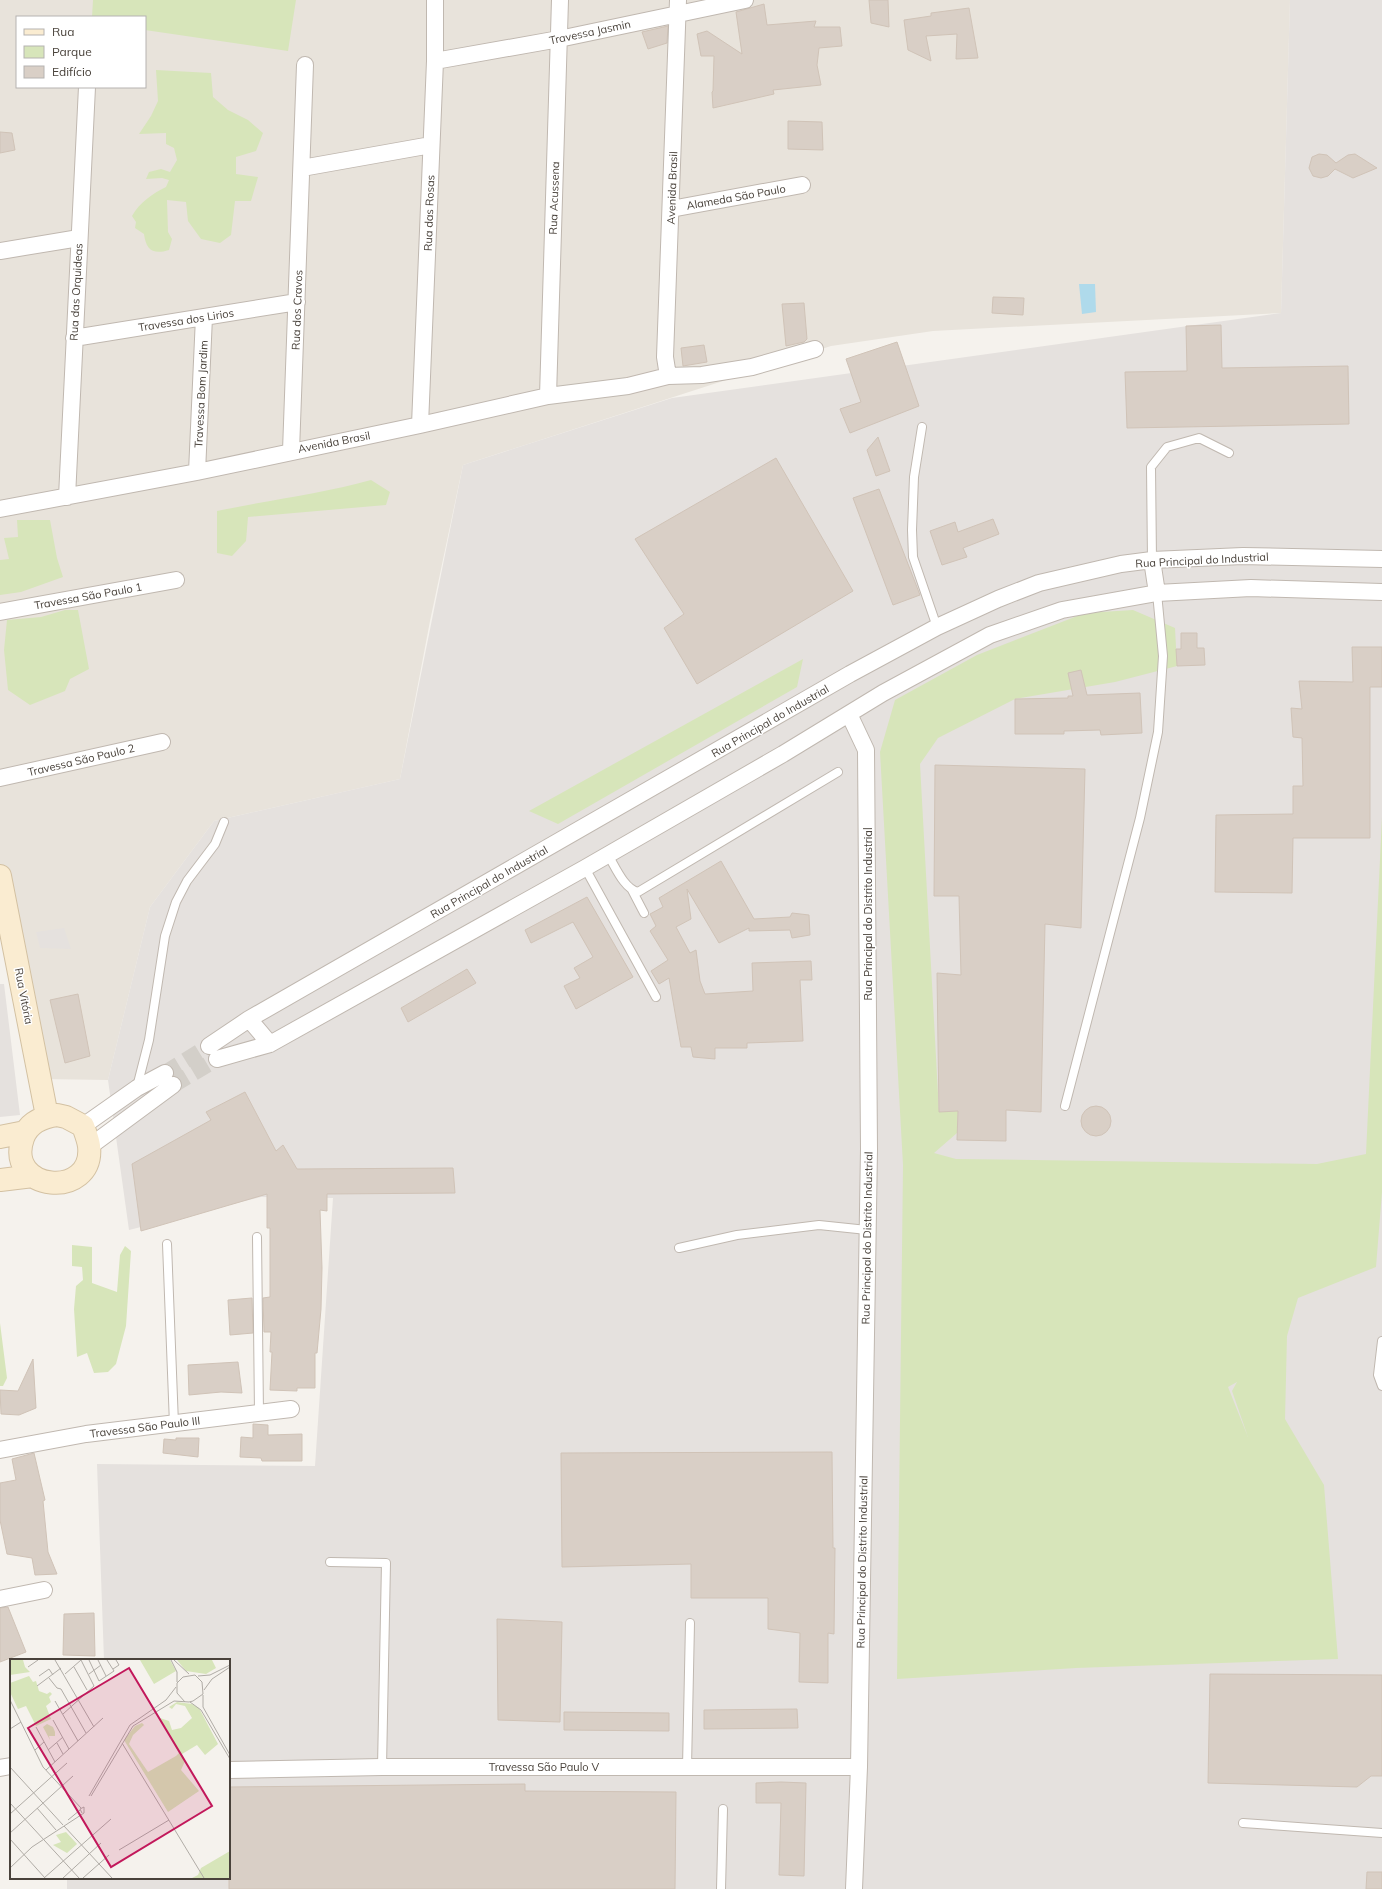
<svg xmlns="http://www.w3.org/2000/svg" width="1382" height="1889" font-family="Mulish,sans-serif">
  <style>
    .residential { fill: #e8e3db; fill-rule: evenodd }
    .industrial { fill: #e5e1de }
    .green { fill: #d7e5ba; fill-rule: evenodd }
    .water { fill: #afdaeb }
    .building { fill: #d9cfc6; stroke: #d0c3b7 }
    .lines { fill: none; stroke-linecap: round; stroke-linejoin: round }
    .street-tunnel { stroke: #d3cfc9; stroke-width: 16; stroke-dasharray: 16 8; stroke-linecap: butt }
    .lane-casing { stroke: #c0b8b0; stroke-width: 10 }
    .street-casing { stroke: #c0b8b0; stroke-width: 18 }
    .secondary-casing { stroke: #d3c1a2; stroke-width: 24 }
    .lane { stroke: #fff; stroke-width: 8 }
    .street { stroke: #fff; stroke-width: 16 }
    .secondary { stroke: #faecd1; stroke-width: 22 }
    .labels { text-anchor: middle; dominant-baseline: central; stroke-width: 3; stroke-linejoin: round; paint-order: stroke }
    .street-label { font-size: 11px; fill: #49423b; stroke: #fff }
    .inset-road { fill: none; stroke: #b0aca6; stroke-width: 1 }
    .view { fill: #c2185b; fill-opacity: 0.15; stroke: #c2185b; stroke-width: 2 }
    .inset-edge { fill: none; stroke: #49423b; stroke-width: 2 }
  </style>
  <rect width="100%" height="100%" fill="#f5f2ed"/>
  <path class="residential" d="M0,0H1290L1281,313L933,331L831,346L463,465L430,621L400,779L214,821L150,907L108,1080L41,1079L0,879ZM17,17H145V87H17Z"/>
  <path class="industrial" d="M1290,0H1382V1889H67V1878H229V1660H104L97,1464L315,1466L333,1198L261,1197L129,1230L108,1080L150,907L214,821L400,779L463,465L672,398L1281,313Z
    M64,928L71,949L40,948L36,932Z
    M0,984H4L20,1115L0,1117Z"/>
  <path class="green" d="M93,0H296L288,51L145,30V17H92Z
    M156,70L211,73L213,97L228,110L248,120L263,133L256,151L236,157V174L258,177L251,201H235L231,235L220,243L201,239L188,221L186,202L167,200L168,232L172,239L169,250C153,255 146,250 144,234L135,228L136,222L132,216C139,203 153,193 166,187L169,180L162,178L146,179L149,172L161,169L170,172L177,160L174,148L166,144V133L139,134L151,116L158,101Z
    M371,480L390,492L386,505L248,517L246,541L232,556L217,553V511C269,500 321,494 371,480Z
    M17,520H50L57,558L63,577L21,592L0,595V560L9,559L4,538L18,537Z
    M65,610H78L89,669L70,679L65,691L30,705L8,690L4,650L7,620L41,617Z
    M1133,610L1175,628L1177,666L1115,682L1015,699L938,738L920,764L939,1112L958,1111L957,1133L934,1153L956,1159L1317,1164L1366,1154L1382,817V1192L1376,1267L1298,1298L1287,1336L1285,1419L1324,1485L1338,1659L1076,1668L897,1679L903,1165L880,752L895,700L977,655L1085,613ZM1237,1382L1232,1391L1248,1437L1228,1387Z
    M803,659L797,687L558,824L529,811Z
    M72,1245L92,1247V1283L117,1292L120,1255L125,1246L131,1251L126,1326L116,1364L108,1372L94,1373L87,1353L77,1357L74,1309L76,1286L83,1280L82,1267L72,1266Z
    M0,1323L7,1378L3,1386H0Z"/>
  <path class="water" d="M1079,284H1095L1096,312L1082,314Z"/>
  <path class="building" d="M869,0H888L889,27L871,23Z
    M764,4L767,25L816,21L814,27H840L842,46L819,48L817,65L821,85L773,90L774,94L713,108L712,92L713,91L714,56H701L697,34L707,31L742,54L736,12Z
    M969,8L978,58L956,59L957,34L926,36L931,61L908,50L904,20L931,16V13Z
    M668,26L667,43L648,49L642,32Z
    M788,121L822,122L823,150L788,149Z
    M0,132L12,133L15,150L0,153Z
    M1319,154L1327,155L1336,163L1348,155L1355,154L1377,168L1353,178L1335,169L1328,176L1321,178L1313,176L1309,168L1312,157Z
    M993,297L1024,298L1023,315L992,313Z
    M804,303L807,339L804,342L786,346L782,304Z
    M1221,325L1222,368L1348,366L1349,424L1127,428L1125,372L1187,371L1186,326Z
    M897,342L919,406L850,433L840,409L861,402L846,359Z
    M704,345L707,362L683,366L681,348Z
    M878,437L890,471L876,476L867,450Z
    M776,458L853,591L697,684L664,628L684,614L635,539Z
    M879,489L920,595L893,605L853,498Z
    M993,519L999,534L963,548L967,557L942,565L930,531L955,522L958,532Z
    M1181,633H1197V648H1204L1205,665L1177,666L1176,649H1181Z
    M1352,647H1382V687H1370V838H1293L1292,893L1215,892L1216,815L1293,814V786H1303L1302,738L1293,737L1291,708L1302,709L1299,681L1353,682Z
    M1081,670L1087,695L1140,693L1142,733L1101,735L1100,730L1064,731V734H1015V699L1068,698V696H1073L1068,673Z
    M935,765L1085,769L1081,928L1045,924L1041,1112L1006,1110V1141L957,1140L958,1111L939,1112L937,973L961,975L959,896H934Z
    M721,861L754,919L790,917L792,913L809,915L810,935L792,938L790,930L749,931V928L719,943L687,889L691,919L676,927L690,953L696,950L700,981L705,994L753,991L752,963L811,961L812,980H800L803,1041L747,1043V1048H715V1059L693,1057L691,1047H681L669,978L659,984L651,971L668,960L650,931L656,926L650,914L663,907L659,898Z
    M587,897L633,977L576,1009L564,986L580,978L574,968L593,957L573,922L531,943L525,930Z
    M467,969L476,983L408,1022L401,1008Z
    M78,994L90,1056L65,1063L50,1000Z
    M245,1092L276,1151L283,1145L297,1169L453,1168L455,1193L327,1194V1211L320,1210L322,1268L321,1309L317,1353H315V1388H297V1391L270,1390L272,1352H270L271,1332H264L263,1298L270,1297V1228H267V1194L141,1231L132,1164L211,1120L206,1112Z
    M1081 1121a15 15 0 1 1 30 0a15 15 0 1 1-30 0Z
    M252,1298L253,1333L230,1335L228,1300Z
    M33,1359L36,1408L19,1415L1,1414L0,1390L18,1391Z
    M238,1362L242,1393L221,1392L189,1395L188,1365Z
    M253,1424L268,1425V1435L302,1434V1461H262L261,1458L240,1457L241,1437L253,1438Z
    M176,1438H199L198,1457L163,1453L164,1439L176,1440Z
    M832,1452L833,1548H835L834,1634L828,1633V1683L799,1682L800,1633L768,1629V1598H691V1564L562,1567L561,1453Z
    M34,1453L45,1500L43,1501L48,1552L57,1574L35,1575L32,1558L7,1554L0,1520V1483L16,1480L12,1459Z
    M8,1607L26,1652L0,1662V1608Z
    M94,1613L95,1656L63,1655L64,1614Z
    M497,1619L562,1622L560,1722L498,1720Z
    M1210,1674L1382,1675V1776H1371L1357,1787L1208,1783Z
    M797,1709L798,1728L704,1729V1710Z
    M564,1712L669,1713V1731L564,1730Z
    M781,1782L806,1783L804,1876L779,1875L781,1803H756V1783Z
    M525,1784V1791L676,1792L675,1889H229V1787Z
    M1367,1872H1382V1889H1366Z"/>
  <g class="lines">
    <path class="street-tunnel" d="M165,1073L209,1046
      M173,1085L217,1059"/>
    <defs>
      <path id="lane" d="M922,427L914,477L912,530L913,557L937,627
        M1152,560L1151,467L1167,447L1199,438L1229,453
        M608,855C615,866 624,889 638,892L838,772
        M585,868L656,997
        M632,890L644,913
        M137,1087L149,1040L165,936L176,902L187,881L215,844L224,822
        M1065,1106L1140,818L1158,732L1163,656L1157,593
        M257,1237L259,1413
        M167,1244L174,1424
        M679,1248L737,1235L819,1225L867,1230
        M1382,1341L1378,1375L1382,1386
        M330,1562L386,1563L382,1767
        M687,1767L690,1623
        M1243,1823L1382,1833
        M721,1889L723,1809"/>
      <path id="street" d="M435,61L559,39L745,0
        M302,168L431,145
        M671,209L802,185
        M0,251L79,238
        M74,338L297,302
        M668,376L665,357L678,0
        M548,396L560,0
        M420,425L435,61V0
        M291,451L305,65
        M197,472L204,317
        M67,497L87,87
        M0,509L197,472L420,425L548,396L628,386L668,376L702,375L752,367L815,349
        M1152,560L1157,593
        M0,612L176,580
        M849,714L866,750L869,1149L859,1767L854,1889
        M0,778L162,742
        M249,1019L270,1044
        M209,1046L249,1019L850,674L937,627L998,599L1039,583L1121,564L1152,560L1243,556L1382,559
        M217,1059L270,1044L585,868L783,754L883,693L990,635L1062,610L1157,593L1251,588L1382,592
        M83,1126L137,1088L165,1073
        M89,1147L173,1085
        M0,1450L86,1434L291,1409
        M0,1599L44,1590
        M0,1768L11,1766
        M229,1770L382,1767H859"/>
      <path id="secondary" d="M0,876L47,1116
        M57,1115L66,1117L83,1126C85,1132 88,1139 89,1146C95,1200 4,1192 23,1138C28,1123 42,1117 57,1115Z
        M0,1137L25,1132
        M0,1180L33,1176"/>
    </defs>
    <use href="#lane" class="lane-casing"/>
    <use href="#street" class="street-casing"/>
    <use href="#secondary" class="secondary-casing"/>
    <use href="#lane" class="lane"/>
    <use href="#street" class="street"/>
    <use href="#secondary" class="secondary"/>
  </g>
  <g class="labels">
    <g class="street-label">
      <text transform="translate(590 32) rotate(-12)">Travessa Jasmin</text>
      <text transform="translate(672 188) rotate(-88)">Avenida Brasil</text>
      <text transform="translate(736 197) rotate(-10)">Alameda São Paulo</text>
      <text transform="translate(554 198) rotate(-88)">Rua Acussena</text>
      <text transform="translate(429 213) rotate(-88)">Rua das Rosas</text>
      <text transform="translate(76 292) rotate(-87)">Rua das Orquideas</text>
      <text transform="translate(297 310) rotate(-88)">Rua dos Cravos</text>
      <text transform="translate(186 320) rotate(-9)">Travessa dos Lirios</text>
      <text transform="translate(201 394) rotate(-87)">Travessa Bom Jardim</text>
      <text transform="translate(334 442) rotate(-11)">Avenida Brasil</text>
      <text transform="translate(1202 560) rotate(-3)">Rua Principal do Industrial</text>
      <text transform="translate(88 596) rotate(-10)">Travessa São Paulo 1</text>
      <text transform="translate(770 721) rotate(-30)">Rua Principal do Industrial</text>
      <text transform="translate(81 760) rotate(-13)">Travessa São Paulo 2</text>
      <text transform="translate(489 882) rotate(-30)">Rua Principal do Industrial</text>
      <text transform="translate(868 914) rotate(-90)">Rua Principal do Distrito Industrial</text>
      <text transform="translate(24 996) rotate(79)">Rua Vitória</text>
      <text transform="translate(867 1238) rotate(-89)">Rua Principal do Distrito Industrial</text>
      <text transform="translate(145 1427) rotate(-7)">Travessa São Paulo III</text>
      <text transform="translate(862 1562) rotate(-89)">Rua Principal do Distrito Industrial</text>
      <text x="544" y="1767">Travessa São Paulo V</text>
    </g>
  </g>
  <g transform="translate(10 1659)">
    <rect width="220" height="220" fill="#f5f2ed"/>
    <path d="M0,1H13L15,8L20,13L0,16ZM130,1H160L166,12L144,25ZM167,1H202L206,9L196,15L176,12ZM19,17L23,23L26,22L29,32L37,35L40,33L42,35L39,38L41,43L36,47L41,60L26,67L16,47L8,50L0,33V24ZM167,43L182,45L189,49L208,85L195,96L187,86L172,95L175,102L171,111L189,132L158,153L114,81L125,67L132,64L134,66L123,76L119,85L138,113L166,97L169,94L150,59L159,62L162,71L171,69L182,59L175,47L166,45L162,50L159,48ZM37,65L43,68L45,73V77H39L40,81L33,68ZM56,173L67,185L57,194L43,186L51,183L46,176ZM220,192V219H182L188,216L191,209Z" fill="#d7e5ba"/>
    <path class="inset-road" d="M45,1L84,68M79,1L89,22L104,12L97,1M88,1L96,17M161,1L167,13V23M164,1L179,15M18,8L28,1M64,8L77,31M103,10L109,6L106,1M55,15L71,1M79,15L91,6M29,17L39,10L43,16M188,17L200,16L220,6M39,19L47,29L51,30L76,74M27,27L51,9M194,31L202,20L220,8M193,36V48L220,96M0,41L33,108L71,149M45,42L68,82M180,43L191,51L220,100M53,55L84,27L71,1M43,61L59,90M26,68L45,103M0,70L11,63M47,84L53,95M112,84L194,219M25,91L34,83M38,91L53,78M0,108L53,166M36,111L93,59M79,137L120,66L156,41L166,28M81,137L123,67L164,42L179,43L183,42L193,35L192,23L185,16L173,18L167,24V34L175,43M0,144L69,219M27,149L46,171M0,155L57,104M58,161L70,151M54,167L102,219M0,174L63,117M0,180L35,219M109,191L159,161M0,209L22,188L74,154V148L70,150L72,154M34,219L101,160M53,219L91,184M73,219L99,196"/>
    <path class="view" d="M119,9L202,147L101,208L18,69Z"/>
    <rect width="220" height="220" class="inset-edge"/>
  </g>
  <rect x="16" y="16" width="130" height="72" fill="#ffffff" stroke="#b6b3b1"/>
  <rect x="24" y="29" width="20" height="6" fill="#faecd1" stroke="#b6b3b1"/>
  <text x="52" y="36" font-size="12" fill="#49423b">Rua</text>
  <rect x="24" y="46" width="20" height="12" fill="#d7e5ba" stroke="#b6b3b1"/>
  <text x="52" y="56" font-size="12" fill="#49423b">Parque</text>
  <rect x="24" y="66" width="20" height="12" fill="#d9cfc6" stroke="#b6b3b1"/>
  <text x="52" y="76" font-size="12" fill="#49423b">Edifício</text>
</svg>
